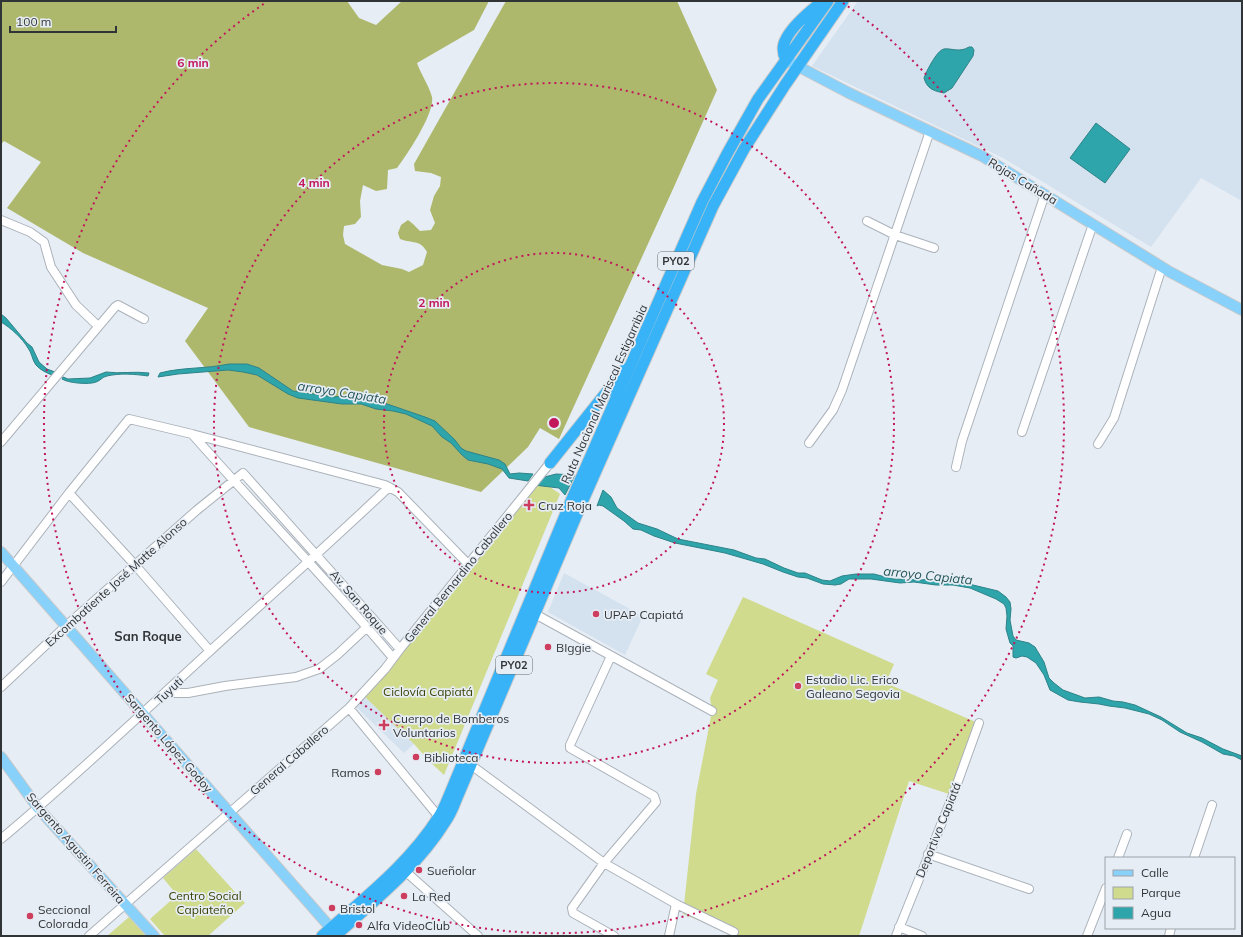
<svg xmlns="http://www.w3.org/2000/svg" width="1243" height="937" font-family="Mulish,sans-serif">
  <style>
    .built { fill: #d4e1ee }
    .green { fill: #d0db8e }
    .forest { fill: #aeb86c }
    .water { fill: #2da5ab; stroke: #2e8388 }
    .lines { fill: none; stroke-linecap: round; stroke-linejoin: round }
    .minor-casing { stroke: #abb2ba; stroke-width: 10 }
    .major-casing { stroke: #c9cacb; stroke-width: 12 }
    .highway-casing { stroke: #c9cacb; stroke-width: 13 }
    .minor { stroke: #fff; stroke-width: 8 }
    .major { stroke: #88d1fa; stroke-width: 10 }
    .highway { stroke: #39b3f7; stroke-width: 11 }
    .ring { fill: none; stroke: #c2185b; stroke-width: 2; stroke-dasharray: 2 4 }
    .poi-dot { fill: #cd3d5e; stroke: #e6edf5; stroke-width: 1.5 }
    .labels { text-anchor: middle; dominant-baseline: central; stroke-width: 3.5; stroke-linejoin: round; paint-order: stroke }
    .shield { fill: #e6edf5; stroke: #676c70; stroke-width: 1 }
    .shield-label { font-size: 11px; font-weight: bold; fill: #313437 }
    .street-label { font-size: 12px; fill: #313437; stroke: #e6edf5 }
    .poi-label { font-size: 12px; fill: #313437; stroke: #e6edf5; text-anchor: start }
    .park-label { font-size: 12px; fill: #3c4205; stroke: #e6edf5 }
    .water-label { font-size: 13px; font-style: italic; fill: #27575a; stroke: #e6edf5 }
    .neighbourhood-label { font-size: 13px; font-weight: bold; fill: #313437; stroke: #e6edf5 }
    .centre { fill: #c2185b; stroke: #e6edf5; stroke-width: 2 }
    .ring-label { font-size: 12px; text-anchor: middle; font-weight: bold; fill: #c2185b; stroke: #e6edf5; stroke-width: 3.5; stroke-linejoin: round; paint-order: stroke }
  </style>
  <rect width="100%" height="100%" fill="#e6edf5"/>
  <path class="built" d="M858,1H1242V201L1201,178L1151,247L1003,158L812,66Z
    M564,573L643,616L625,655L548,612Z
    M364,696L414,744L404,753L355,706Z"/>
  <path class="green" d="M540,480L560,494L444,775L429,761L414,744L364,696Z
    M743,597L894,664L886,683L978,723L952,795L909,781L859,936H737L683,914L696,794L712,711L710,698L718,680L706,674Z
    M196,849L245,903L208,936H165L150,919L177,895L163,878Z
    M129,917L146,936H107Z"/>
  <path class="forest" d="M1,1H347L359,18L376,25L402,1H489L474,30L417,63C421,74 429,86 432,97C435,113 407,155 397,168L388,170L387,189L376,191L363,185L360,201L361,217L355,224L344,226L343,235L345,244L382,265L402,269L409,272L423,265L427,252C420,239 413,244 400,239L398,233L401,225L408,220L413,224L420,231L431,230L435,223L430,210L434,196L440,186L441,177L431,173L415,171L414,164L506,1H677L717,90L673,189L559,439L540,428L528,447L481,492L249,427L185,341L208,308L83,253L7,208L41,162L4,141L1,144Z"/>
  <path class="water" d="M969,47H972L974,50L973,56L952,88L944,93C934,91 927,89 924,78C926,72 937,50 944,49C952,48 959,53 969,47Z
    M1096,123L1130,149L1105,183L1070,158Z
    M1,314L6,318L27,343L32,347L39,362L47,369L55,372L52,375C47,373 40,370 36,365C32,360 32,353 28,348C22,338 11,328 1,322Z
    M229,364H247L259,368L293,391L334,397L352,395L364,396L425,417L435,421L455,440L461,448L466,451L499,460L505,464L510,474L519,473L533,474L528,481L509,478L502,469L488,464L468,460L462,455L451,443L442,437L432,426L406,414L393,411L376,409L361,404H342L298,398L288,394L257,375L243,372L228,370L178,374L158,377L160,373C182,367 206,369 229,364Z
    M106,372C120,374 134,371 149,373L148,376C134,374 120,373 107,376C102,377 100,381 96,382C89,385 68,383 62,379L63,377L68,379L90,378Z
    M556,474L575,475L565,495L559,488L534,485L541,478Z
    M603,490L611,497L617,508L638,523L657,529L678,539L734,550L756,558L765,559L784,568L798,573H805L822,580L830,581L842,576L856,574H874L893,579L921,580L930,579L964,580L973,585L998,591L1006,597L1010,602L1011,609L1010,620L1013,636L1016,640L1029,643L1035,647L1044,662L1049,678L1054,683L1063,690L1085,698L1099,697L1113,701L1123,702L1135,705L1161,717L1187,733L1202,738L1223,749L1242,756V760L1234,756L1223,754L1202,742L1180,732L1162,720L1149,714L1125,708L1109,706L1099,704L1080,702L1068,700L1050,690L1044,675L1036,663L1027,657L1022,656L1016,658L1013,657V646L1010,643L1006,629L1007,616L1006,608L1004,604L996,599L970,588L953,585H936L914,582L900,583L871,579H849L841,584L835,585L823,584L807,578L798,577L783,572L763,564L725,553L675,543L654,536L641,530L633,529L624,521L603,506L599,505L597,506Z"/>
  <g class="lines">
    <defs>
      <path id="minor" d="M1,220L30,232L44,242L51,267L76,305L98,326
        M867,221L895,235L934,248
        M1022,432L1093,224
        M192,434C258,509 329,581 393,658
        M1,442L115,307L118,305L144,319
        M809,443L833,410L842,390L930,131
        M1098,444L1114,418L1162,267
        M956,467L962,441L1045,194
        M69,493L135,565L210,651
        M1,582L69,493L129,419L192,434L385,485L398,492L468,564
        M535,614L712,711
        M611,656L570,745V748L654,796L656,802L604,863L572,908L573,913L614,936
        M1,687L66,626L197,510L243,473L400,649
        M165,693H188L225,686L296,677L319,669L337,655L367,627
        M349,708L439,817
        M471,765L604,863L676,904L734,932
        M1,839C73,779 141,714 210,651C270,596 330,543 389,487
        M928,854L1029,889
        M1118,858L1127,834
        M1194,858L1212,805
        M405,871L478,936
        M899,927L922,936
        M89,936L349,708L385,669L400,649L550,463
        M669,936L676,904
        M896,936L953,795L979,723
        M1087,936L1106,888
        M1169,936L1171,928"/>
      <path id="major" d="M786,60L849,93L982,156L1170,272L1242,310
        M1,552L336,934
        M1,757L38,808L154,936"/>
      <path id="highway" d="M786,60C783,54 782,46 786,39C793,25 810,11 823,1
        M550,463L625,369
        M322,936C363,899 408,865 438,818C443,811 446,803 449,796L571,501L702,202L727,154L758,99L828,1
        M335,936C374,901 417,867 445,822C450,815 453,808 456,800L580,507L713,206L744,149L785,85L843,1"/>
    </defs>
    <use href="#minor" class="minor-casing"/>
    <use href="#major" class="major-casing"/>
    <use href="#highway" class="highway-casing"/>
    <use href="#minor" class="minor"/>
    <use href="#major" class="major"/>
    <use href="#highway" class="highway"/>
  </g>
  <g class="ring">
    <circle cx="554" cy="423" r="170"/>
    <circle cx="554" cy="423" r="340"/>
    <path d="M843 3A510 510 0 1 1 265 3"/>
  </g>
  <g class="poi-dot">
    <path d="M527 499h4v4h4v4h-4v4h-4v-4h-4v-4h4z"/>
    <circle cx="596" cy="614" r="4"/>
    <circle cx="548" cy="647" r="4"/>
    <circle cx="798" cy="686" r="4"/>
    <path d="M382 719h4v4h4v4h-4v4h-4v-4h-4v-4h4z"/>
    <circle cx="416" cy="757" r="4"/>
    <circle cx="378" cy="772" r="4"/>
    <circle cx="419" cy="870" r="4"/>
    <circle cx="404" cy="896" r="4"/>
    <circle cx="332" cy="908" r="4"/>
    <circle cx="30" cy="916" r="4"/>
    <circle cx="359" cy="925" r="4"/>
  </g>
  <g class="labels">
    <g class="shield">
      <rect x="658" y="252" width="36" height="18" rx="3"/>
      <rect x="496" y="656" width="36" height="18" rx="3"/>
    </g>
    <g class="shield-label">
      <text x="676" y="261">PY02</text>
      <text x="514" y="665">PY02</text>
    </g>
    <g class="street-label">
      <text transform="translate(1023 181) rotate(31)">Rojas Cañada</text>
      <text transform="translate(604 394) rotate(-66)">Ruta Nacional Mariscal Estigarribia</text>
      <text transform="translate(458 577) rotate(-51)">General Bernardino Caballero</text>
      <text transform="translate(116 582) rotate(-42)">Excombatiente José Matte Alonso</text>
      <text transform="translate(359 602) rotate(49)">Av. San Roque</text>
      <text transform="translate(169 690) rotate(-43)">Tuyuti</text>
      <text transform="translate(169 743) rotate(49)">Sargento López Godoy</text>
      <text transform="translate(289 760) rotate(-41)">General Caballero</text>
      <text transform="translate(938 830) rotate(-68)">Deportivo Capiatá</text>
      <text transform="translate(76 848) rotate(49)">Sargento Agustin Ferreira</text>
    </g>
    <g class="poi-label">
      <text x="538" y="505">Cruz Roja</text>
      <text x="604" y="614">UPAP Capiatá</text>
      <text x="556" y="647">BIggie</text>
      <text x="806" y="679">Estadio Lic. Erico<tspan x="806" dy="14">Galeano Segovia</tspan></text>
      <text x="393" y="718">Cuerpo de Bomberos<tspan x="393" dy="14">Voluntarios</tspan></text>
      <text x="424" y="757">Biblioteca</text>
      <text x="370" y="772" text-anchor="end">Ramos</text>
      <text x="427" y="870">Sueñolar</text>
      <text x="412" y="896">La Red</text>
      <text x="340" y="908">Bristol</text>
      <text x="38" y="909">Seccional<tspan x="38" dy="14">Colorada</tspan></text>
      <text x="367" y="925">Alfa VideoClub</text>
    </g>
    <g class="park-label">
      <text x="428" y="691">Ciclovía Capiatá</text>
      <text x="205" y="895">Centro Social<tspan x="205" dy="14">Capiateño</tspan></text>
    </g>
    <g class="water-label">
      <text transform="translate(342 392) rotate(9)">arroyo Capiata</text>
      <text transform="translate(928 575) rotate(6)">arroyo Capiata</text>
    </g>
    <g class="neighbourhood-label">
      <text x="148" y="636">San Roque</text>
    </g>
  </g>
  <circle cx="554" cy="423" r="6" class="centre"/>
  <g class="ring-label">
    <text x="193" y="67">6 min</text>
    <text x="314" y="187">4 min</text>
    <text x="434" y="307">2 min</text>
  </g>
  <rect width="1243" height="937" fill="none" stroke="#313437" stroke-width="4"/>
  <rect x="1105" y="857" width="130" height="72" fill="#e6edf5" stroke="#9ea3a9"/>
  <rect x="1113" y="870" width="20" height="6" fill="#88d1fa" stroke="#9ea3a9"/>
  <text x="1141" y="877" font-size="12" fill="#313437">Calle</text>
  <rect x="1113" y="887" width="20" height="12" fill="#d0db8e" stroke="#9ea3a9"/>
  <text x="1141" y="897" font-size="12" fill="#313437">Parque</text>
  <rect x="1113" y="907" width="20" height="12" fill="#2da5ab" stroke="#9ea3a9"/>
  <text x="1141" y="917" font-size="12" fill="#313437">Agua</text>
  <path d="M10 26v6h106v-6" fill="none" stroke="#313437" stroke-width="2"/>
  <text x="16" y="26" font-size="12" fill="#313437" stroke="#e6edf5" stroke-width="3" paint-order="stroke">100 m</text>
</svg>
